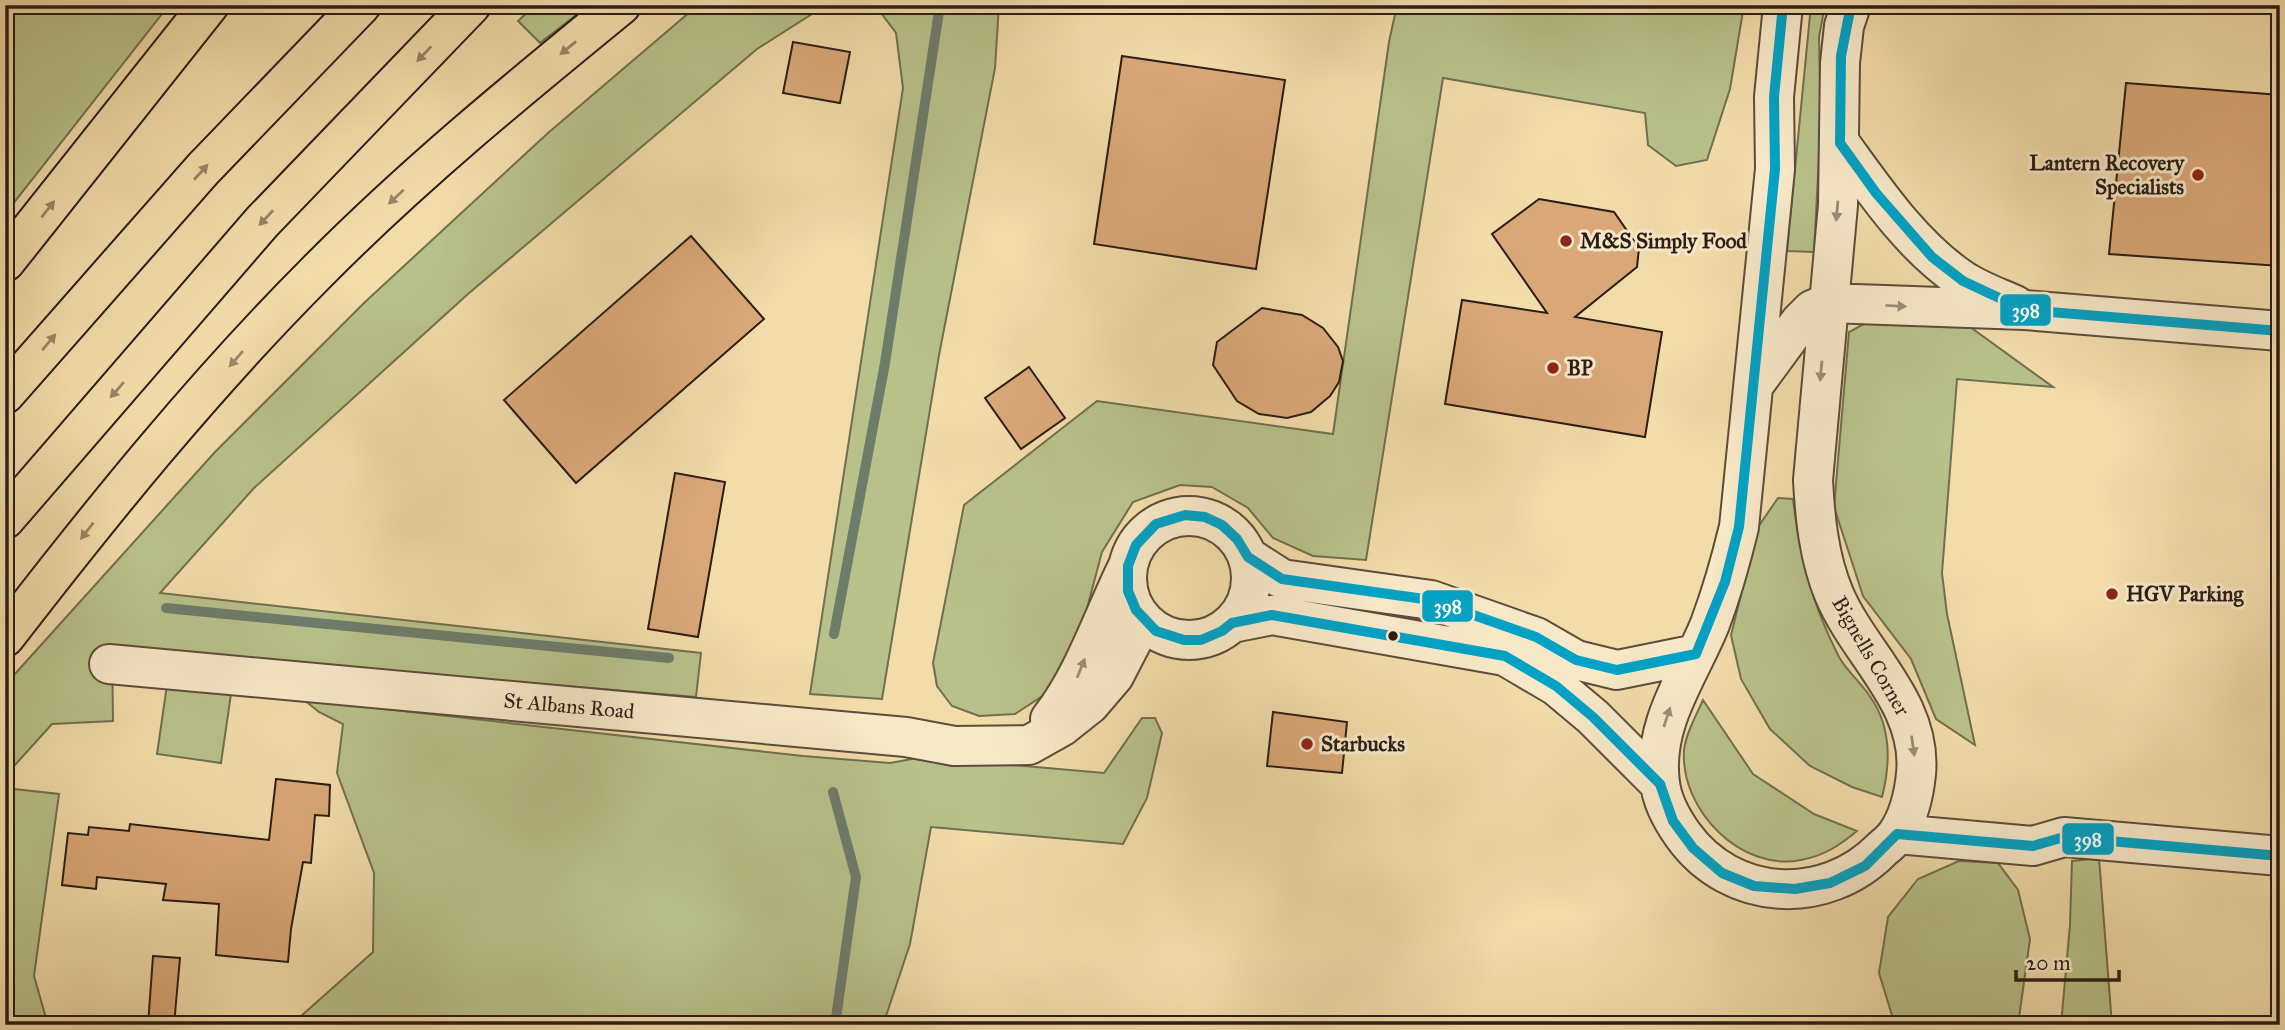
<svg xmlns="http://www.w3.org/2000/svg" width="2285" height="1030" font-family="'IM FELL Great Primer',serif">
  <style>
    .green { fill: #b8c18a; stroke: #716f4f; stroke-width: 2 }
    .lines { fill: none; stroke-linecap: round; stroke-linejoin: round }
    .stream { stroke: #6e7c6c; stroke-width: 10 }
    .building { fill: #daa878; stroke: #2a1d14; stroke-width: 2 }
    .minor-casing { stroke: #5c4d3a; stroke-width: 42 }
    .highway-casing { stroke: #2a1d14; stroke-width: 42 }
    .minor { stroke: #f7e8c8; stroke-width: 38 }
    .highway { stroke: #f2dcaa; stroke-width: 38 }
    .bus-1-casing { stroke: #f7e8c8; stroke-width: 16 }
    .bus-1 { stroke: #02a2c5; stroke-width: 10 }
    .oneway { fill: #988666 }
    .oneway2 { fill: #9b8d77 }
    .poi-dot { fill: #8f2418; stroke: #f7e8c8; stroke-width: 2.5 }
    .bus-dot { fill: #2a1d14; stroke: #f7e8c8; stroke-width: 2.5 }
    .labels { text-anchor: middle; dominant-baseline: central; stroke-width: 6; stroke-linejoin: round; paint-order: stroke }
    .poi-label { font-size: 21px; font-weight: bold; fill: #2a1d14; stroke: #f7e8c8; text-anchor: start }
    .street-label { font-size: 21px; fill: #2a1d14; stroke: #f7e8c8 }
    .line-badge { stroke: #f7e8c8; stroke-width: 2.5 }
    .badge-label { font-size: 19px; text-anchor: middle; font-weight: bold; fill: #fff }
  </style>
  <rect width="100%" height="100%" fill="#f2dcaa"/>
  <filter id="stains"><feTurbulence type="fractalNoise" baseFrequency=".00286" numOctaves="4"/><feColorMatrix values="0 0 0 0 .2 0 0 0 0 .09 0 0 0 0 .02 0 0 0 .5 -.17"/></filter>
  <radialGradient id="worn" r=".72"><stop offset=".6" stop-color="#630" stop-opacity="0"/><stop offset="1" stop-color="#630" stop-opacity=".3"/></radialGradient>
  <path class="green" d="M5,5H169L5,214Z
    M535,5H589L540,43L518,21Z
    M698,5H826L757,49L468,294L254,488L160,593L701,653L696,697L112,648L113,721L52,724L5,776V685L215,452L365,302L548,133Z
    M875,5H999L995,68L939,355L882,699L810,694L903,88L896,33Z
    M1397,5H1744L1730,89L1707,160L1676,166L1648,145L1645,113L1443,78L1366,560L1313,556L1273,538L1248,508L1212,487L1180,485L1133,502L1102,552L1086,612L1068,658L1044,695L1015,714L979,716L952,706L937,686L933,663L964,505L1097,401L1333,434L1389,42Z
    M1811,5H1825L1819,37L1821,119L1814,252L1787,251Z
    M1871,320L1966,324L2053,387L1957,379L1942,573L1947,614L1975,745L1936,719L1911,659L1863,596L1834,507L1849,332Z
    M1778,498L1793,499C1800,558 1812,604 1839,657C1847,671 1860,682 1869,695C1891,725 1891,762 1882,797L1852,787L1810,766L1770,729L1741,679L1731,635L1758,527Z
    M167,685L231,694L221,763L157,754Z
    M304,700L803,756L890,763L923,757L1104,773L1142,718H1155L1162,733L1147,798L1123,844L931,827L910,944L883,1025H291L373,952L374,873L337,773L343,724L319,712Z
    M1703,700L1753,774L1814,814L1857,831C1840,845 1824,856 1801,860C1741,872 1680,810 1684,750C1686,733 1696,716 1703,700Z
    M5,788L59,794L34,976L48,1025H5Z
    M2099,858L2112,1025H2061L2070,925L2072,861Z
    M1959,861L1998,863L2018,890L2030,939L2018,1025H1895L1879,973L1888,917L1918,879Z"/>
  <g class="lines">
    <path class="stream" d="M166,608L669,658
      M834,634L885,363L940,5
      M833,792L856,877L835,1025"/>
  </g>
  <path class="building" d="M793,42L850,52L840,103L783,93Z
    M1122,56L1285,80L1256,269L1094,244Z
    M2126,83L2280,95V266L2109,254Z
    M1539,199L1614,212L1639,248L1637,267L1575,317L1662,332L1645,437L1445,404L1462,300L1547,313L1492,234Z
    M691,236L764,319L576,483L504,400Z
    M1262,308L1302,315L1323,328L1338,347L1343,361L1339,382L1330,396L1311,412L1287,418L1259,414L1237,401L1213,365L1217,342Z
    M1029,367L1065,418L1021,449L985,398Z
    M675,473L725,482L698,637L648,629Z
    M1273,712L1347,722L1342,773L1267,766Z
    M276,779L330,785L329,816L315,815L311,863L303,862L291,929L288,962L216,955L219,904L163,900L166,884L97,877L96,889L62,885L68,833L88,835L89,827L129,831L130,824L269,840Z
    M153,956L180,958L174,1025H148Z"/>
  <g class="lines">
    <defs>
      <path id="minor" d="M1783,5L1774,97L1775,169L1739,527C1731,560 1722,592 1710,624C1689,676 1652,723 1660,783C1662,801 1673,821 1683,835C1731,902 1825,907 1882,849C1887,845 1893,840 1897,834C1908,818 1914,794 1916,774C1923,703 1859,654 1834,594C1819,558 1815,518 1813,480L1838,205L1840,63L1844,26L1851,5
        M1840,143C1875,191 1911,245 1961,279C1977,290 1997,297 2015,305
        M1756,382L1800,322L1812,310L1828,303L2025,310L2280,331
        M1127 578a62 62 0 1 1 124 0a62 62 0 1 1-124 0Z
        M1248,557L1282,579L1431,600L1536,637L1576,660L1617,670L1696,654
        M1232,623L1272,615L1505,656L1556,686L1593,717L1660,784
        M109,664L906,737L954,746L1029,745L1061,727L1090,704L1114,676L1143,620
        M1050,719C1084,676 1103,616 1128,566
        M1897,834L2033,846L2064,837L2280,856"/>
      <path id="highway" d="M5,262L209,5
        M5,394L203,169L361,5
        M5,519L262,222L471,5
        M5,637C103,510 205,384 318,271C413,175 517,90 621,5"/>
    </defs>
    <use href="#minor" class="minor-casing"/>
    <use href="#highway" class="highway-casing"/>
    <use href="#minor" class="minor"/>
    <use href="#highway" class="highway"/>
    <defs>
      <path id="bus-1" d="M1840,143L1876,193L1932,257L1963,281L2025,310L2280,331
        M1840,143L1841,56L1851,5
        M1696,654L1617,670L1576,660L1536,637L1431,600L1282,579L1248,557L1237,539L1222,525L1205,517L1185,515L1156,524L1136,545L1128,566V591L1136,610L1156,631L1184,640H1201L1222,631L1232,623L1272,615L1505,656L1556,686L1593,717L1660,784L1673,821L1693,848L1722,873L1754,886L1795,889L1830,883L1865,866L1897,834
        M1696,654L1725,582L1739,527L1775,169L1774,97L1783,5
        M1897,834L2033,846L2064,837L2280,856"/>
    </defs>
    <use href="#bus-1" class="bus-1-casing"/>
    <use href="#bus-1" class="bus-1"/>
  </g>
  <defs><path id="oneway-solid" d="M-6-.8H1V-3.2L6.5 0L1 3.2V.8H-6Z" transform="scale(1.75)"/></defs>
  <g class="oneway">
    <use href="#oneway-solid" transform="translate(568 48) rotate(141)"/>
    <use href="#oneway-solid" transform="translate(424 54) rotate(134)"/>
    <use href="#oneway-solid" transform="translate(201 172) rotate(-48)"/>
    <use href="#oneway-solid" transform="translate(396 197) rotate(137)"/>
    <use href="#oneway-solid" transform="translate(48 209) rotate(-52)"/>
    <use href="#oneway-solid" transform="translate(266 218) rotate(133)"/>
    <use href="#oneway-solid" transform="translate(49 342) rotate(-50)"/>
    <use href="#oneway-solid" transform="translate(236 359) rotate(131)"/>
    <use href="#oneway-solid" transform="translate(117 390) rotate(131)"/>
    <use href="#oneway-solid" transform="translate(87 531) rotate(128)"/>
  </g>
  <g class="oneway2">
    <use href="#oneway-solid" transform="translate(1837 211) rotate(95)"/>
    <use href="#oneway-solid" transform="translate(1896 306) rotate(3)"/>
    <use href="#oneway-solid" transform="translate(1821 371) rotate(95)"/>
    <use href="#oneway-solid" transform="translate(1081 668) rotate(-68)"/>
    <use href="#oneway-solid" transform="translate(1667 717) rotate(-72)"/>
    <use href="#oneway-solid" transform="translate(1913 746) rotate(82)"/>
  </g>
  <g class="poi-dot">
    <circle cx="2198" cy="175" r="7"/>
    <circle cx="1566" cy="241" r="7"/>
    <circle cx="1553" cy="368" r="7"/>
    <circle cx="2112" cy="594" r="7"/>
    <circle cx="1307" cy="744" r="7"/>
  </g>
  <circle class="bus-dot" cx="1393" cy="636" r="6"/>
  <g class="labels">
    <g class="poi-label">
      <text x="2184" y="163" text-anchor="end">Lantern Recovery<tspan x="2184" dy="24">Specialists</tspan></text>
      <text x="1580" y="241">M&amp;S Simply Food</text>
      <text x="1567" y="368">BP</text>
      <text x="2126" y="594">HGV Parking</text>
      <text x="1321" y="744">Starbucks</text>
    </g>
    <g class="street-label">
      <text transform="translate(1871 656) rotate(60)">Bignells Corner</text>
      <text transform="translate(569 706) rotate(5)">St Albans Road</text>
    </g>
  </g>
  <g class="line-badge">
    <rect x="1999" y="293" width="53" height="34" rx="7" fill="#02a2c5"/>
    <rect x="1421" y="589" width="53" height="34" rx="7" fill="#02a2c5"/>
    <rect x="2061" y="822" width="54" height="34" rx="7" fill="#02a2c5"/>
  </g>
  <g class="badge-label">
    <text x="2026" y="317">398</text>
    <text x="1448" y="613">398</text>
    <text x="2088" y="846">398</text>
  </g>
  <rect width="2285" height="1030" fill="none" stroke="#f2dcaa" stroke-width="28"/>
  <rect x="7" y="7" width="2271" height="1016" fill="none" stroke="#2a1d14" stroke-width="3.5"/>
  <rect x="14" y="14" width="2257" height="1002" fill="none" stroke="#2a1d14" stroke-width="2"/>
  <path d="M2016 970v10h103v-10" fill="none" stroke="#2a1d14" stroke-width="3.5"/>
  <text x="2026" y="970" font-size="21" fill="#2a1d14" stroke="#f7e8c8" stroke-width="5" paint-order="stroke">20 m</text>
  <rect width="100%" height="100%" filter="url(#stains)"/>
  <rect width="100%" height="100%" fill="url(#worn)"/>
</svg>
